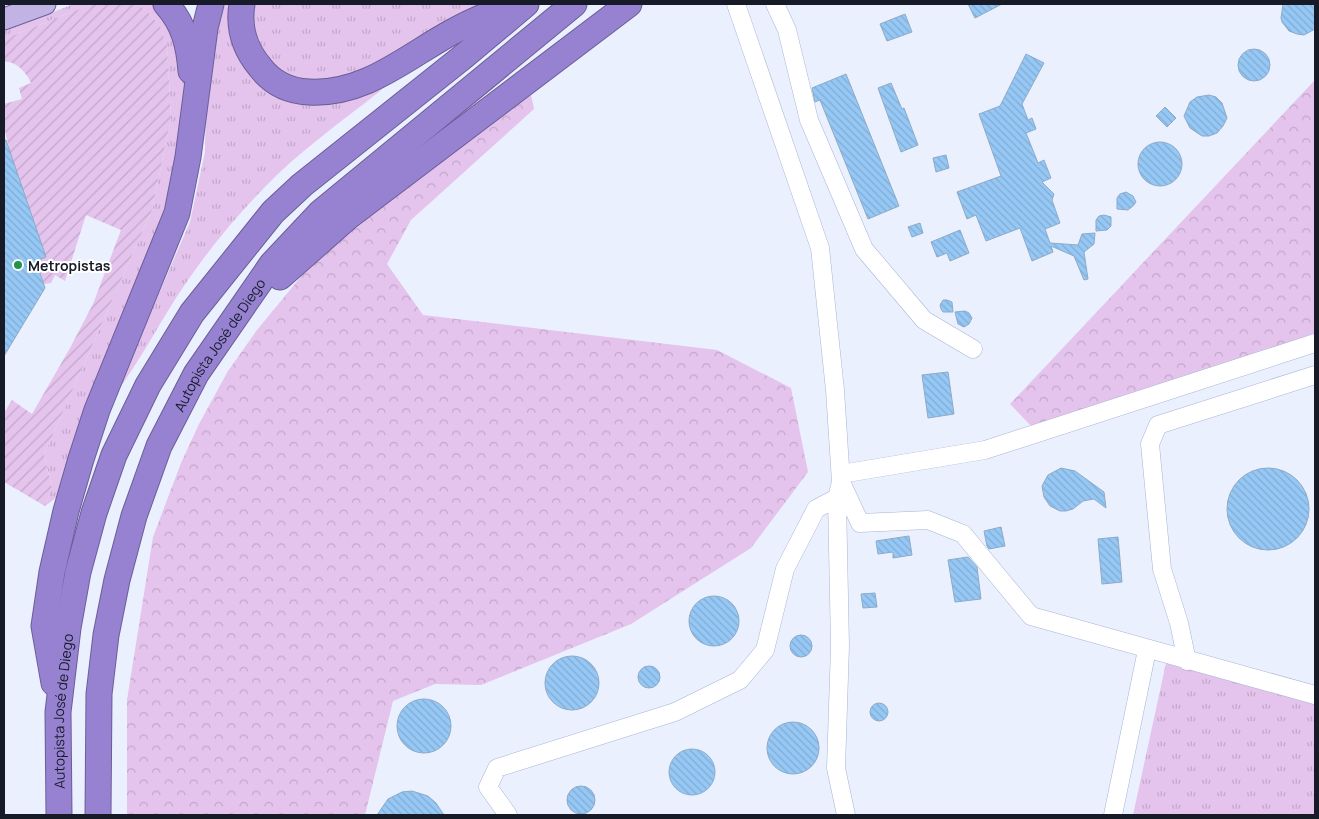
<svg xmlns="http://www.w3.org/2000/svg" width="1319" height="819" font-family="Manrope,sans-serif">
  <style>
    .grass { fill: url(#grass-tufts) }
    .forest { fill: url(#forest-crowns) }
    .garden { fill: url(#garden-furrows) }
    .building { fill: url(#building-back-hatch); stroke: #8eaac5 }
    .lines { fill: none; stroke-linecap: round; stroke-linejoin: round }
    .minor-casing { stroke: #a9b4d6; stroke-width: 19 }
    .major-casing { stroke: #6a5e96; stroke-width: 23 }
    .highway-casing { stroke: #6a5e96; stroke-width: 27 }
    .minor { stroke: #fff; stroke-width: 18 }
    .major { stroke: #c1b4e4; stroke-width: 21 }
    .highway { stroke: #9782d2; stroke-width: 25 }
    .poi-dot { fill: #23924c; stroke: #fff; stroke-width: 2 }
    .labels { text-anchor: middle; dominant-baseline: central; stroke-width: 4; stroke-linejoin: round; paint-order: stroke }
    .poi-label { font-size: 14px; font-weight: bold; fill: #171b27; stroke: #fff; text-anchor: start }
    .street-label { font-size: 14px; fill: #171b27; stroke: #fff }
  </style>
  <defs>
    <pattern id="grass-tufts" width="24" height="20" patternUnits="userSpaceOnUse" patternTransform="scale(1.25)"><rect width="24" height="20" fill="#e4c3ec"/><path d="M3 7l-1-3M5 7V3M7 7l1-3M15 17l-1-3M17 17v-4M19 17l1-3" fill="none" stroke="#c3a7ca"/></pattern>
    <pattern id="forest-crowns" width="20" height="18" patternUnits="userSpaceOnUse" patternTransform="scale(1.25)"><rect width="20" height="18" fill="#e4c3ec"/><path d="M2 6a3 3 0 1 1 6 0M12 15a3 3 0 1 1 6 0" fill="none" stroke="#c3a7ca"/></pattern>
    <pattern id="garden-furrows" width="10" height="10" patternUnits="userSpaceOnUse" patternTransform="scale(1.25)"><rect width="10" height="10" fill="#e4c3ec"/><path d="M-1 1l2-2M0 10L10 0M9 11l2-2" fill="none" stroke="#c3a7ca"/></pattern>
    <pattern id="building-back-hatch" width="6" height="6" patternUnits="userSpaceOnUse" patternTransform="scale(1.25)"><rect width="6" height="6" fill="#96c8f6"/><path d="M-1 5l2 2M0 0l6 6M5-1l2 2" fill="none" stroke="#81abd3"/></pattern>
  </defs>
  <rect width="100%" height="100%" fill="#ebf0fe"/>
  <path class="grass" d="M74,4H92L4,39V31Z
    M138,4H158L167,12L188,76L167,213L65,491L45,506L52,488L44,455L152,210L171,118L167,45L160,26L149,13Z
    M220,4H236L279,90L391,81L380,91C340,123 298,152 263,189C236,217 210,248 188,280C162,317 143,357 116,393L190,222L205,152L206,100Z
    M252,4H486L376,71L316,86L281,74L257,50L251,12Z
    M1166,663L1315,701V815H1133Z"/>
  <path class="forest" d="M1315,80V333L1032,427L1010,404Z
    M531,95L534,109L411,220L387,264L423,315L717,350L791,388L808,472L751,548L631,624L481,685L435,684L393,701L365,815H127V700L153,537L181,463L199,424L228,371L257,330L327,245L437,161Z"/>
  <path class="garden" d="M92,4H138L149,13L160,26L167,45L171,118L152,210L44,455L52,488L45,506L4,482V413L12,400L32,414L70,348L93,304L121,230L86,215L65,281L55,275L51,283L44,284L36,261L45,257L10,152L4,127V104L22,99L19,88L31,83C27,73 15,60 4,62V39Z"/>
  <path class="building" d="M968,4H1002L975,18Z
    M1283,4H1315V29L1304,35L1297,34L1289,31L1282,22L1281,18Z
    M905,14L912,32L887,41L880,24Z
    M1238 65a16 16 0 1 1 32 0a16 16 0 1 1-32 0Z
    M1026,54L1044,63L1022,104L1028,120L1032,118L1036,129L1026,133L1038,163L1044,160L1051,178L1042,182L1054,194L1052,200L1060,223L1045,229L1050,243L1078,245L1082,234L1095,233L1094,244L1084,252L1088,279L1084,280L1074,256L1051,246L1053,252L1032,261L1020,228L986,241L976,215L967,219L957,192L1001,176L979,114L1000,106Z
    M846,74L899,206L868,219L820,100L815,102L812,88Z
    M891,83L902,109L904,108L918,145L901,152L878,88Z
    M1209,95L1216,97L1222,103L1227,118L1223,126L1217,133L1209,136H1202L1190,128L1184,116L1190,102L1197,97Z
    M1165,107L1176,118L1167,127L1156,116Z
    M4,140H6L46,257L36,261L45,288L4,356Z
    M1138 164a22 22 0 1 1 44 0a22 22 0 1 1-44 0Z
    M946,155L949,168L936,172L933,158Z
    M1126,192L1133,196L1136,202L1133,206L1128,210L1117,209V198L1120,194Z
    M1104,215L1111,217V226L1107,230L1096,231V220L1099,216Z
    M920,223L923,233L912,237L908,227Z
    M960,230L969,253L950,261L947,253L937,257L931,242Z
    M943,300H947L952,302L953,312H943L941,309L940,305Z
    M955,312L965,311L969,313L972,318L969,324L964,327L958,324Z
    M948,372L954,414L928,418L922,375Z
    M1227 509a41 41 0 1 1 82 0a41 41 0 1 1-82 0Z
    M1061,468L1075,471L1104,492L1106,508L1094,499L1083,501L1073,509L1066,511H1060L1050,506L1044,497L1042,486L1048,475Z
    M1001,527L1005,546L989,549L987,546L984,531Z
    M909,536L912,555L893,558V552L878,554L876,541Z
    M1118,537L1122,582L1102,584L1098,539Z
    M968,557L977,567L981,599L955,602L948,560Z
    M875,593L877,607L863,608L861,594Z
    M689 621a25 25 0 1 1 50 0a25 25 0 1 1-50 0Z
    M790 646a11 11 0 1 1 22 0a11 11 0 1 1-22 0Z
    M545 683a27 27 0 1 1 54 0a27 27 0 1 1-54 0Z
    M638 677a11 11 0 1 1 22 0a11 11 0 1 1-22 0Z
    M397 726a27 27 0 1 1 54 0a27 27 0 1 1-54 0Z
    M870 712a9 9 0 1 1 18 0a9 9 0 1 1-18 0Z
    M767 748a26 26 0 1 1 52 0a26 26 0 1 1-52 0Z
    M669 772a23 23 0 1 1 46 0a23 23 0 1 1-46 0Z
    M567 800a14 14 0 1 1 28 0a14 14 0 1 1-28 0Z
    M412,791L428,796L436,803L444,815H377L388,799L402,792Z"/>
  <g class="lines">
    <defs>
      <path id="minor" d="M736,4L820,248L835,390L841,482L860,523L928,520L963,534L1031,616L1315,695
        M775,4L787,30L809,120L864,249L924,320L973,349
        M841,474L985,450L1315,343
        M837,498L840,646L836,768L846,815
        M1187,661L1179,623L1162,569L1150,444L1158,425L1315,375
        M508,815L488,787L497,768L675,712L740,680L765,650L785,569L816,509L837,498L841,482
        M1113,815L1147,650"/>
      <path id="major" d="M4,19L45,4"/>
      <g id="highway">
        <path d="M166,4C184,24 189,45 191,71"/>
        <path d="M242,4C238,28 244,48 260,67C272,83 289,91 309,92C366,95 407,56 454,31C473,20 493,13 513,4"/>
        <path d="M280,277L349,216L629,4"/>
        <path d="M54,683L44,626L52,572L66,511L81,459L97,410L177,213L188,157L205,28L211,4"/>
        <path id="s1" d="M59,815L58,712L68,628L78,572L94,513L114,455L148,385L192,313L273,212L302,185L464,56L526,4"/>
        <path id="s2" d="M98,815L99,694L106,635L117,580L134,516L159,446L196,374L272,264L320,213L574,4"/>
      </g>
    </defs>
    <use href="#minor" class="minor-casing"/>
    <use href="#major" class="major-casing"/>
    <use href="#highway" class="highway-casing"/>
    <use href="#minor" class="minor"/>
    <use href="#major" class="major"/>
    <use href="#highway" class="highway"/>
  </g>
  <circle class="poi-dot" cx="18" cy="265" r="5"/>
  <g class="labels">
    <g class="poi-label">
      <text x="28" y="265">Metropistas</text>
    </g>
    <g class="street-label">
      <text stroke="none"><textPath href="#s2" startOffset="495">Autopista José de Diego</textPath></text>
      <text stroke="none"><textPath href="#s1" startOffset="104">Autopista José de Diego</textPath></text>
    </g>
  </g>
  <rect width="1319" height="819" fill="none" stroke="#171b27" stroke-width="10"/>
</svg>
